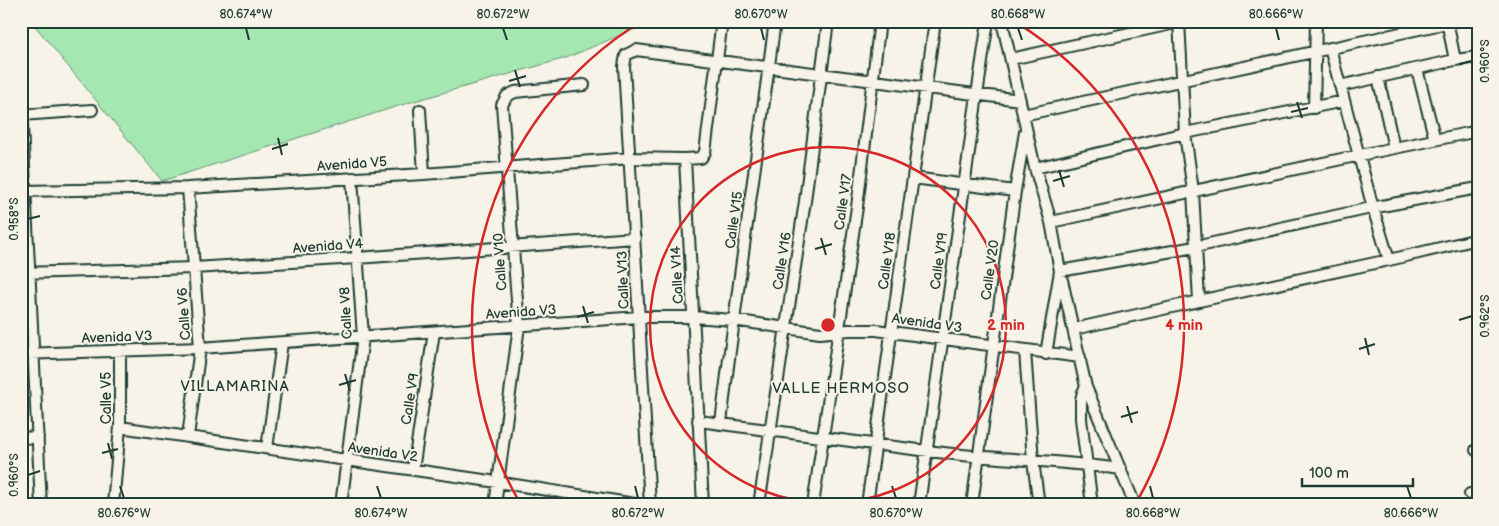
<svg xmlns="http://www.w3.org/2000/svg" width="1499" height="526" font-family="'Balsamiq Sans',sans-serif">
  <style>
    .grass { fill: #a5e7b0; stroke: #629272 }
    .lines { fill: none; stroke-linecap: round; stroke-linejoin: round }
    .minor-casing { stroke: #1f3d34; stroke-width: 14 }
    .minor { stroke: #f7f3e8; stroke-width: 10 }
    .ticks { fill: none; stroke: #1f3d34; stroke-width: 2 }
    .ring { fill: none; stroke: #d62828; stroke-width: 2.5 }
    .labels { text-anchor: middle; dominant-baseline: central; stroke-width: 4; stroke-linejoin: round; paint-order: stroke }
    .street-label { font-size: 14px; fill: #1f3d34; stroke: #f7f3e8 }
    .neighbourhood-label { font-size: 15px; letter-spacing: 1px; fill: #1f3d34; stroke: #f7f3e8 }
    .centre { fill: #d62828; stroke: #f7f3e8; stroke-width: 2.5 }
    .ring-label { font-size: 15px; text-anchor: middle; font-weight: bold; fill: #d62828; stroke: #f7f3e8; stroke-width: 4; stroke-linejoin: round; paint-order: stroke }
    .neatline { fill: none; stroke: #1f3d34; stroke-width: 2 }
    .ticks-label { font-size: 12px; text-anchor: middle; fill: #1f3d34 }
  </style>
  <rect width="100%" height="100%" fill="#f7f3e8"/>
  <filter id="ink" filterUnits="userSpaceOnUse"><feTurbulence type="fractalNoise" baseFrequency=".02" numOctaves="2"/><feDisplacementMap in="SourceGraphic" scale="10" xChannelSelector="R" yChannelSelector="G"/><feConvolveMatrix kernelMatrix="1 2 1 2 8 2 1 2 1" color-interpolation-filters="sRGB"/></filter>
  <g filter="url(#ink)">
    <path class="grass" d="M31,21H654L566,58L411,102L162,181Z"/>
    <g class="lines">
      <defs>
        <path id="minor" d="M1002,21L1035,168L1051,222L1060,271L1086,387L1135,505
          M1447,21L1455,60
          M1330,48L1373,208L1389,260
          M1011,59L1185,21
          M1417,69L1435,140
          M1378,77L1394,148
          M1340,86L1455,60L1478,57
          M21,106L41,505
          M1314,108L1316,21
          M420,110L424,174
          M21,115L92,110
          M1023,115L1456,21
          M1475,131L1478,146
          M1035,168L1185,133L1344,101
          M913,178L1015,191
          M188,188L200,348L188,436
          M21,191L188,188L424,174L630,158L685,159
          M1051,222L1360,155L1478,131
          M21,273L194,268L357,258L635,238
          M1199,301L1389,260L1478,239
          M1074,329L1199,301L1193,191L1185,133L1179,21
          M1025,351L1033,461L1039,505
          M21,354L200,348L639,317H693L733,320L820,333L849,330H876L1080,357
          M1046,354L1060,271L1195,247L1371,208L1478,188
          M1086,387L1083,392L1081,400V419L1092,505
          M698,421C786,432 874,445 962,455C1015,460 1068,461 1121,469
          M721,423C737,289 757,155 775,21
          M120,427L497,482L641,505
          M21,438L38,437
          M267,448L282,343
          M1476,450H1478
          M413,470L434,332
          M1470,494L1478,495
          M113,505L120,427V350
          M341,505L363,337L352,178
          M495,505L519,326L502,105L507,96L515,92L584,85
          M650,505L624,66L626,55L636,50L1020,100
          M703,505L685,159L701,158L705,152L722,21
          M759,505L805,201L828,21
          M813,505L857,207L880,21
          M867,505L935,21
          M919,505L977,95L988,21
          M972,505L1015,191L1025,132"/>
      </defs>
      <use href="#minor" class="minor-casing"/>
      <use href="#minor" class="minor"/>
    </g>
  </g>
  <path class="ticks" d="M246,28L249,40M503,28L507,40M761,28L764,40M1018,28L1022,40M1276,28L1279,40M1459,64L1472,61M515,70L520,87M509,81L526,76M1297,102L1302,118M1291,112L1308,108M278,138L282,155M272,149L288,144M1059,170L1064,187M1053,181L1070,176M28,219L40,216M821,238L826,255M815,249L832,244M583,306L588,323M577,317L594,312M1459,320L1472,316M1365,338L1369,355M1359,349L1375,344M345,374L350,391M339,385L356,380M1127,406L1132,423M1121,417L1138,412M108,443L112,459M102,453L118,449M28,475L40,471M120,486L124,498M377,486L381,498M635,486L638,498M892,486L896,498M1150,486L1153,498M1407,486L1411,498"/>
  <g class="ring">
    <circle cx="828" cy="325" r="178"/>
    <path d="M520 503A356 356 0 0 1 642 21M1014 21A356 356 0 0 1 1136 503"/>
  </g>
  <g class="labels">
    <g class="street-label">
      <text transform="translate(352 164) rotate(-4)">Avenida V5</text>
      <text transform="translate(843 202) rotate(-82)">Calle V17</text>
      <text transform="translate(734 220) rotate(-82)">Calle V15</text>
      <text transform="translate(328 246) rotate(-4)">Avenida V4</text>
      <text transform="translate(782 261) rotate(-81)">Calle V16</text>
      <text transform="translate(887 261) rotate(-82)">Calle V18</text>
      <text transform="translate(939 261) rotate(-82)">Calle V19</text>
      <text transform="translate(500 262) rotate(-94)">Calle V10</text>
      <text transform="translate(990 270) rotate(-82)">Calle V20</text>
      <text transform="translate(677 275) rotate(-93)">Calle V14</text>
      <text transform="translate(623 280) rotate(-92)">Calle V13</text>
      <text transform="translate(521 312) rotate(-4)">Avenida V3</text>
      <text transform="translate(346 313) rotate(-93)">Calle V8</text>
      <text transform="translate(184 314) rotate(-94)">Calle V6</text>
      <text transform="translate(927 323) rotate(8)">Avenida V3</text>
      <text transform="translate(117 337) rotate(-2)">Avenida V3</text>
      <text transform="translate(106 398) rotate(-90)">Calle V5</text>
      <text transform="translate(410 399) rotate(-81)">Calle V9</text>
      <text transform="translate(383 452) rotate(8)">Avenida V2</text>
    </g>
    <g class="neighbourhood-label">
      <text x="235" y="386">VILLAMARINA</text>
      <text x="841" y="388">VALLE HERMOSO</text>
    </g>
  </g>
  <circle cx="828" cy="325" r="8" class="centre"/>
  <g class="ring-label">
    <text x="1006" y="330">2 min</text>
    <text x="1184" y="330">4 min</text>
  </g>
  <rect width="1499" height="526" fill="none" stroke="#f7f3e8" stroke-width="55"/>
  <path d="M1302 478v8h111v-8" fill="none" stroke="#1f3d34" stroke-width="2.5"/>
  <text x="1309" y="478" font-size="15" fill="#1f3d34" stroke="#f7f3e8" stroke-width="4" paint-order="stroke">100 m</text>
  <rect x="28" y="28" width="1444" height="470" class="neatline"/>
  <g class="ticks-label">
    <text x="246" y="18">80.674°W</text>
    <text x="503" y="18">80.672°W</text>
    <text x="761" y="18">80.670°W</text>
    <text x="1018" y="18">80.668°W</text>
    <text x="1276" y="18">80.666°W</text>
    <text transform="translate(1485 61) rotate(-90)" y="4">0.960°S</text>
    <text transform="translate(14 219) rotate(-90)" y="4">0.958°S</text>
    <text transform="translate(1485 316) rotate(-90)" y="4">0.962°S</text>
    <text transform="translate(14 475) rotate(-90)" y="4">0.960°S</text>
    <text x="124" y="517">80.676°W</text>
    <text x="381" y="517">80.674°W</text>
    <text x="638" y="517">80.672°W</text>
    <text x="896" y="517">80.670°W</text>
    <text x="1153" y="517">80.668°W</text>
    <text x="1411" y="517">80.666°W</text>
  </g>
</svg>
